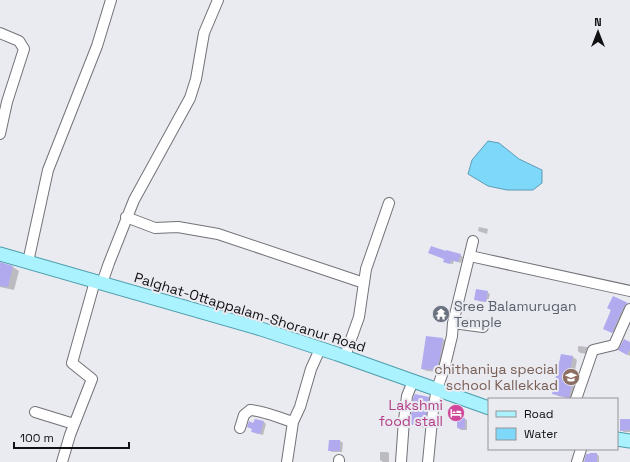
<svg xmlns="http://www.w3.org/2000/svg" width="630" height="462" font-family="'Space Grotesk',sans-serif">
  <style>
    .water { fill: #7ed8fa; stroke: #5d9cb5 }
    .shadow { fill: #0003 }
    .building { fill: #b2aaef }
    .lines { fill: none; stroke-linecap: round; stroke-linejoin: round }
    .minor-casing { stroke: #727278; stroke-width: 12 }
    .major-casing { stroke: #4e9dac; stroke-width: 15 }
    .minor { stroke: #fff; stroke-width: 10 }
    .major { stroke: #a9f2fe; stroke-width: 13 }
    .labels { text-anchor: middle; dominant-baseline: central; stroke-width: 4; stroke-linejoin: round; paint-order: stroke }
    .worship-label { font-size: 14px; fill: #5b616d; stroke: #eaeaf1; text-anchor: start }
    .street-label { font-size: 14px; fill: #111113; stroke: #eaeaf1 }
    .education-label { font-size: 14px; fill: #785e54; stroke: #eaeaf1; text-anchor: end }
    .hotel-label { font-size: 14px; fill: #b23c85; stroke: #eaeaf1; text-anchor: end }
  </style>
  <rect width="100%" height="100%" fill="#eaeaf1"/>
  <path class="water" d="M488,141L499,143L519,159L542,170V183L533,190H507L488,186L468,174L472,160Z"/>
  <path class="shadow" d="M479,227L488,229L487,234L478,231Z
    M447,252L460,255L463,257L461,263L454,261L453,264L447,263L445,259Z
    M0,263L13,267L19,271L14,290L0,287Z
    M487,292L490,294L488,302L478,301Z
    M613,297L630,305L615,333L607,330Z
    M447,309L449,311L448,320H440L437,318Z
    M443,339L447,341L441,372L427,371L422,369Z
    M630,343V356L619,350Z
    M578,346L588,347L590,349L588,354L580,353L578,351Z
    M562,355L573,357L577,360L572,385L576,387L573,399L558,396L553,393Z
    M429,397L433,400L429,429L416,426L411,424Z
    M465,419L467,420V430H461L458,428Z
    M630,420V432H624L621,430Z
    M264,422L266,424L263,435L255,433L253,429L254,424Z
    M340,441L343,443L342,452H332L329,450Z
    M380,452H387L389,453V462H383L380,460Z
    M590,454H597L599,456V462H585Z"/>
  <path class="building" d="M431,246L446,251V250L461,254L458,262L451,260L450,264L443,262L444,259L428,253Z
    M0,262L13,266L8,287L0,286Z
    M476,289L488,291L486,302L474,300Z
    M613,296L628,303L624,306L612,333L603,329L611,310L607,308Z
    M437,308H447L445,319H436Z
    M426,336L443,338L440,357L437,370L421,369Z
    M624,339L630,342V349L627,355L618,350Z
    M561,354L573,356L567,383L572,384L569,398L552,394Z
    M415,394L429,397L425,427L410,424L413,398Z
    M457,418H465V429L457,428Z
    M255,419L264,421L260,434L251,432L252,429L247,427L249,421L253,423Z
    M620,419H630V430L620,431Z
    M329,440H340V451H328Z
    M590,453H597V462H584L586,454H589Z"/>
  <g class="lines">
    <defs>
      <path id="minor" d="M0,33L19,41L24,49L7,102L0,134
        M126,217L155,228L178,227L218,234L364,283
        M470,256L630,291
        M28,262L48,170L97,46L111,0
        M102,283L109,263L134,200L190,98L196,79L204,33L218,0
        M453,323L483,327
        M345,356L359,317L366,269L389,203
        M576,399L593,350L614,345L630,309
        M35,412L74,424
        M240,428L244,415L250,410C265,411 279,418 293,422
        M62,462L70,435L92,379L72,363L95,281
        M287,462L293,422L300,407L311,369L320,349
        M339,462V460
        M401,462L404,420L407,396L413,381
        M428,462L433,410L437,389L444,369L452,336L453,323L473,241
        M577,462L581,449"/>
      <path id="major" d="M0,254L261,329L337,354L489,408
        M617,439L630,441"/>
    </defs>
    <use href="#minor" class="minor-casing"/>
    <use href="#major" class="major-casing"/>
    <use href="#minor" class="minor"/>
    <use href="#major" class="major"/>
  </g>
  <defs>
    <symbol id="temple-disc" viewBox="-11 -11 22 22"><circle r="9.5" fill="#6b7280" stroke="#eaeaf1"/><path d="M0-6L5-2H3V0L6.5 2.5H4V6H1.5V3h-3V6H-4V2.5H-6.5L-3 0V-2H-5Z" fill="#fff"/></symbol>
    <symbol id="school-disc" viewBox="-11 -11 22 22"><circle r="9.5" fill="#8d6e63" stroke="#eaeaf1"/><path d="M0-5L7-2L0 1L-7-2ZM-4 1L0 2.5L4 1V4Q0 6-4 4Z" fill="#fff"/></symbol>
    <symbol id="hotel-disc" viewBox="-11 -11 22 22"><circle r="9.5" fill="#d1479c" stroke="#eaeaf1"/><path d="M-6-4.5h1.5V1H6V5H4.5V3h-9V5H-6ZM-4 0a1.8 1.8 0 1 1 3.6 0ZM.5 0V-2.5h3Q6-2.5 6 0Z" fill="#fff"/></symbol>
  </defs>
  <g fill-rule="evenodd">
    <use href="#temple-disc" x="431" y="304" width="20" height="20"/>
    <use href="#school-disc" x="561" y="367" width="20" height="20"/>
    <use href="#hotel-disc" x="446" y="403" width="20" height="20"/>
  </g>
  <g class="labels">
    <g class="worship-label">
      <text x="454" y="306">Sree Balamurugan<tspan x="454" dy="16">Temple</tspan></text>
    </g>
    <g class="street-label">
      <text transform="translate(250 312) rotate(17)">Palghat-Ottappalam-Shoranur Road</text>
    </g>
    <g class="education-label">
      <text x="558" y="369">chithaniya special<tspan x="558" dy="16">school Kallekkad</tspan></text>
    </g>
    <g class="hotel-label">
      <text x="443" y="405">Lakshmi<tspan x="443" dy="16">food stall</tspan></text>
    </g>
  </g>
  <rect x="488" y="398" width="130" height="52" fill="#eaeaf1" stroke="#939398"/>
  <rect x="496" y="411" width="20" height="6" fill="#a9f2fe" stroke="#939398"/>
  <text x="524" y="418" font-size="12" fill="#111113">Road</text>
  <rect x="496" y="428" width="20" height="12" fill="#7ed8fa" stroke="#939398"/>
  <text x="524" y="438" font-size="12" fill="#111113">Water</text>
  <g transform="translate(598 32)" stroke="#eaeaf1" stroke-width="3" paint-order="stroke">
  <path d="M0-3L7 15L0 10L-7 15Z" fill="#111113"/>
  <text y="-6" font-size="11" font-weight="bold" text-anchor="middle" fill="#111113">N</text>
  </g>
  <path d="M14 442v6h115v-6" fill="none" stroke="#111113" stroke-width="2"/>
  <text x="20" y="442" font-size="12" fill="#111113" stroke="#eaeaf1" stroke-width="3" paint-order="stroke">100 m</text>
</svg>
